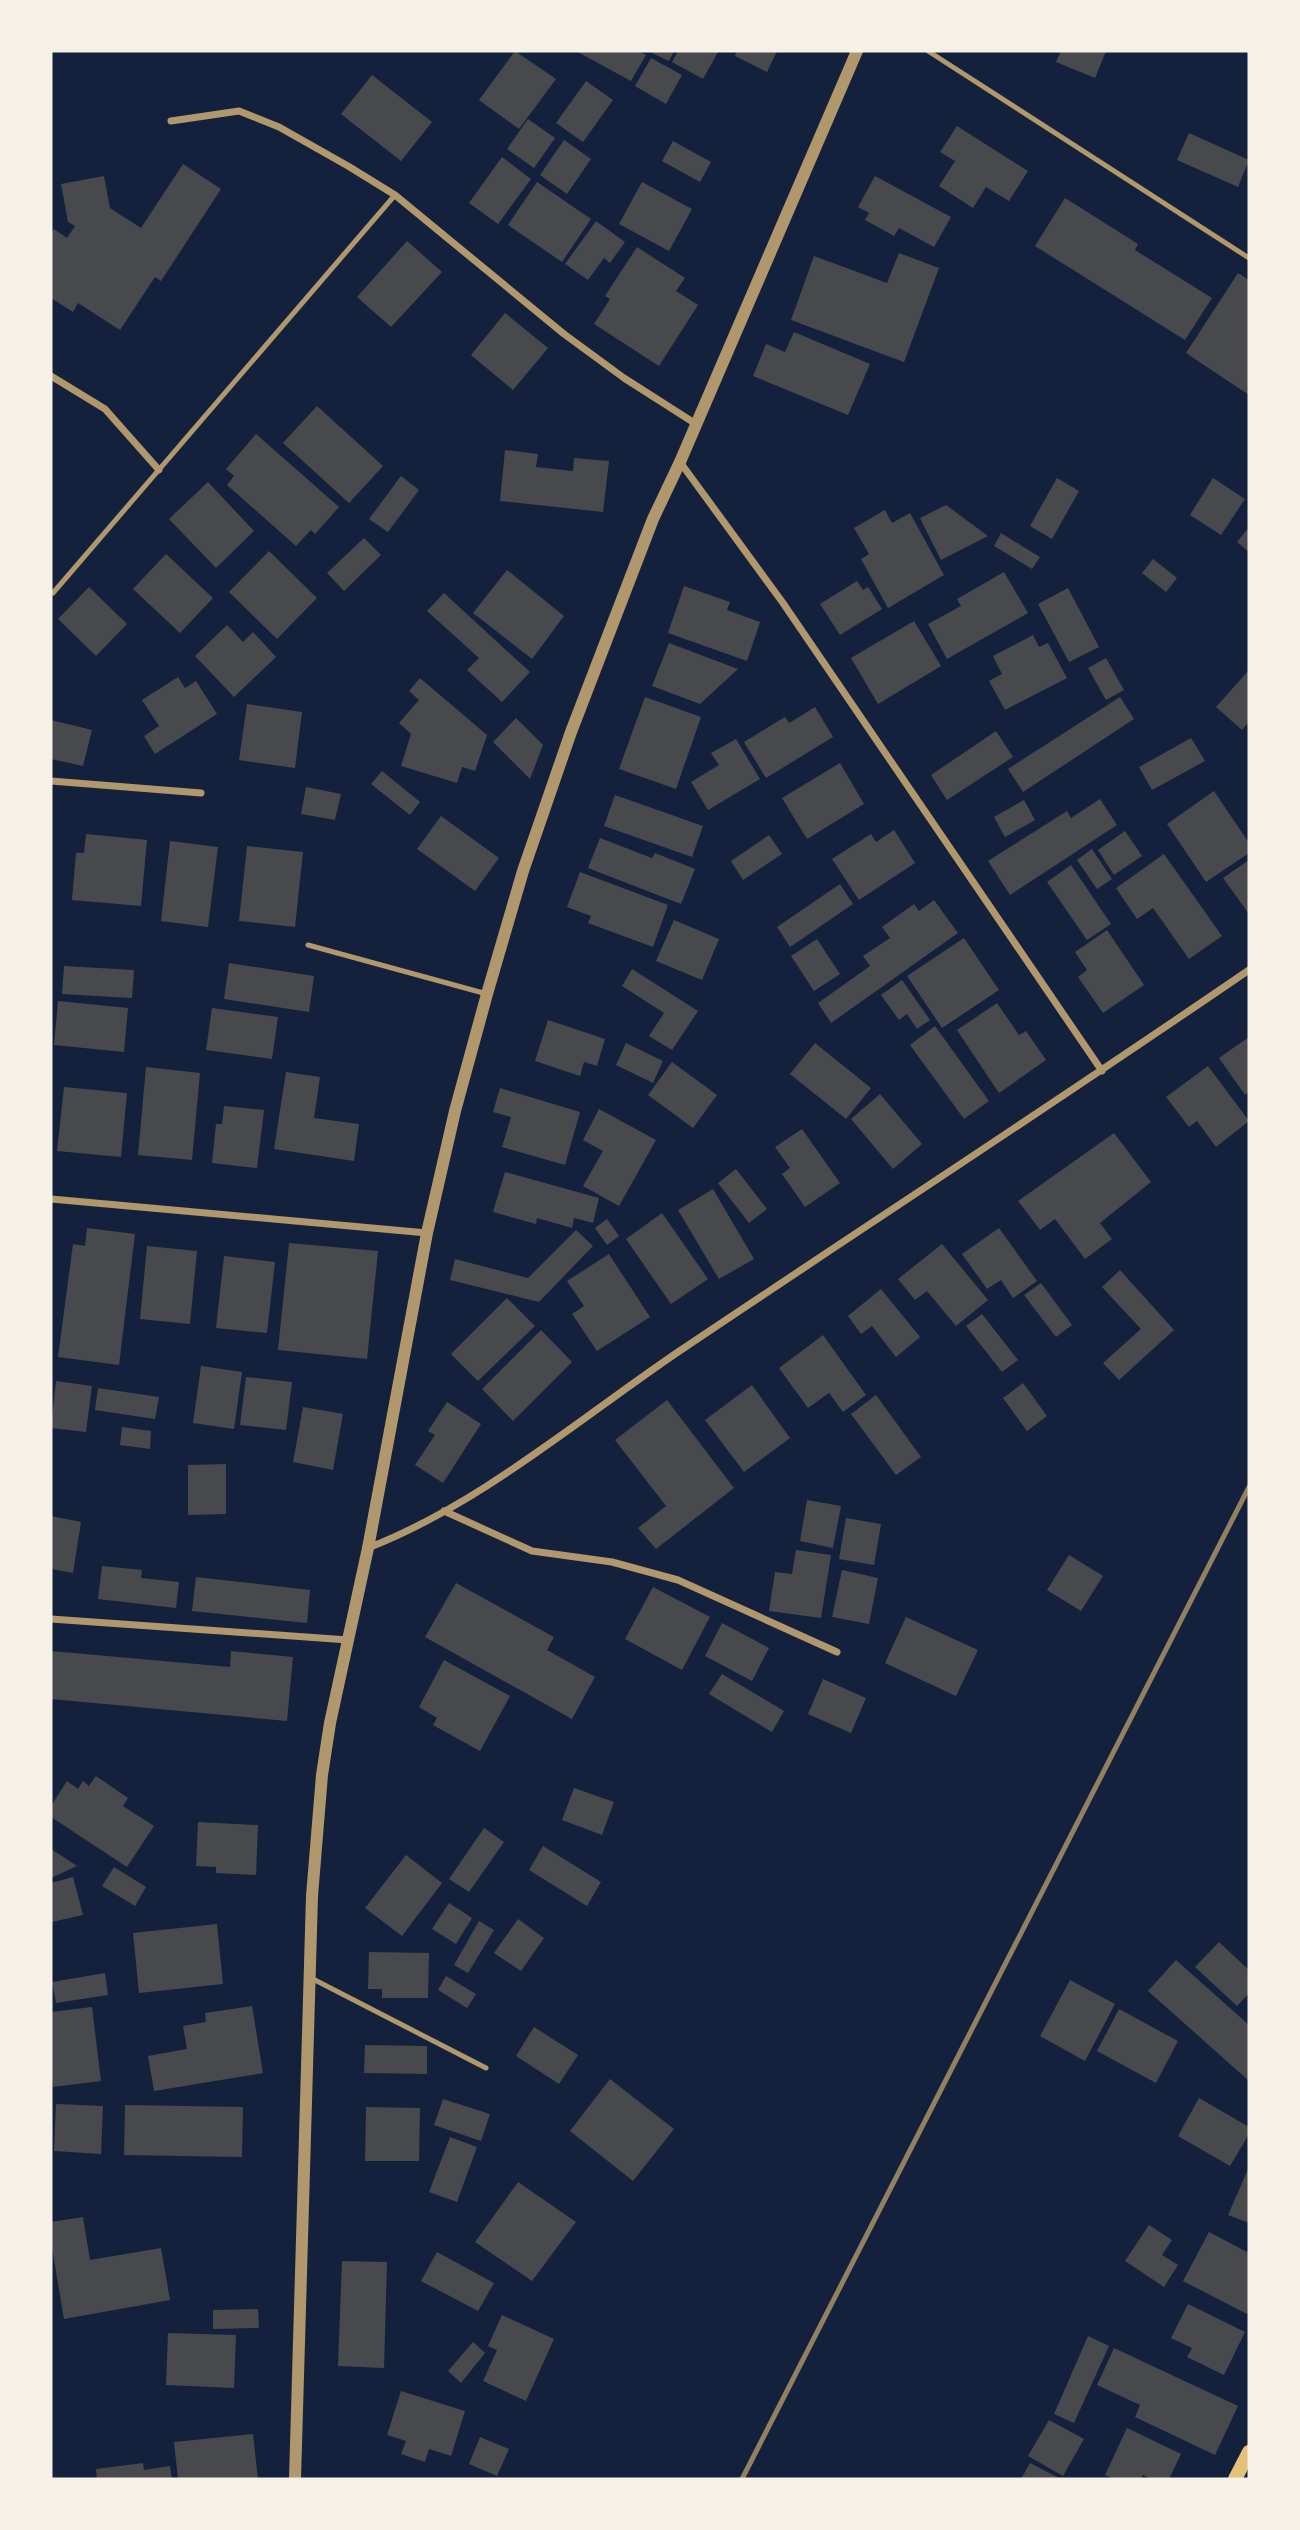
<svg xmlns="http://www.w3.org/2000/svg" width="1300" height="2530" font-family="Overpass,sans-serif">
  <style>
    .building { fill: #48494c }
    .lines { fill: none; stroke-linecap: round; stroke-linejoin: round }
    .service { stroke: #b1986c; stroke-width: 5 }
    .minor { stroke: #b1986c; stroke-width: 7 }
    .tertiary { stroke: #b1986c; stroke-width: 12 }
    .secondary { stroke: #e5c07b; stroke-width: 14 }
    .rail { stroke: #918062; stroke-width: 5 }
  </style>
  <rect width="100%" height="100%" fill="#14213d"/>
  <path class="building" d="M515,51L556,79L519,129L479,100Z
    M576,51H638L646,55L631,81Z
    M653,51H674L669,61L652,53Z
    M678,51H715L718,52L703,79L672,62Z
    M737,51H777L767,72L735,56Z
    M1061,51H1106L1095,78L1056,62Z
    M651,58L682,75L666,104L635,86Z
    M372,75L432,122L401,161L341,114Z
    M586,81L613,100L583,142L556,123Z
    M528,119L555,138L534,168L507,149Z
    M957,126L1028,171L1009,201L986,187L973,208L939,186L955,161L940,152Z
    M1189,133L1249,160L1238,187L1177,160Z
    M564,140L591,159L567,194L540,175Z
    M673,141L711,162L700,182L662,161Z
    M502,157L531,179L498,224L469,203Z
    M183,164L221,189L161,281L155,277L120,330L78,303L73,312L51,298V234L54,229L67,238L75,226L68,222L61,184L104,176L110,208L141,228Z
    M875,176L951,217L934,247L899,228L894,236L865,220L869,213L858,207Z
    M537,182L591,219L562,262L508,225Z
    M642,182L692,209L669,251L619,224Z
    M1065,198L1138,244L1135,250L1212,298L1185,340L1035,246Z
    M596,221L625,242L610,263L604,258L588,280L565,264Z
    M407,241L442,272L391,327L357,297Z
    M637,247L685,278L676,291L698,305L659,366L594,324L610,299L605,296Z
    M899,253L939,268L904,362L791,320L814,256L887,283Z
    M1238,273L1249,280V395L1186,353Z
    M505,313L548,348L513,390L471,355Z
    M794,332L870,364L848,415L753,376L766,344L785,352Z
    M317,406L383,466L349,503L283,443Z
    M256,434L339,507L315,534L311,530L296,546L227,485L234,476L226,469Z
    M505,450L538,454L536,467L573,471L574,458L609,461L603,512L500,501Z
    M401,476L419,490L388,532L369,519Z
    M1057,478L1079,491L1052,539L1030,526Z
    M1213,478L1245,499L1221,535L1190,515Z
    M208,482L254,531L216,568L169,519Z
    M946,505L988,536L941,560L920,518Z
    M885,510L892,523L910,513L944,575L888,608L861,559L869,554L854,528Z
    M1249,527V552L1237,542Z
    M1001,533L1040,557L1032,569L994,546Z
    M364,538L381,555L344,591L327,573Z
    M269,551L317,598L277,639L229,592Z
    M166,554L213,598L180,633L133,589Z
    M1153,559L1177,578L1166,592L1142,573Z
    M507,570L564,616L532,659L473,613Z
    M1004,572L1028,613L947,659L928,624L961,606L957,599Z
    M857,581L863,590L868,587L882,609L840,635L820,604Z
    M684,586L730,602L727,610L760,622L747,661L668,633Z
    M89,587L127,624L96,656L58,619Z
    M1068,588L1099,647L1069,662L1038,604Z
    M444,593L530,672L502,702L467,670L479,658L427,611Z
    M914,621L941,666L878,704L851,658Z
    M227,625L243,642L253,632L276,657L234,697L195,656Z
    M1033,635L1039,647L1048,643L1067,678L1005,710L989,681L1002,674L993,656Z
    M669,643L738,669L700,704L652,686Z
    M1106,658L1124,690L1106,700L1088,668Z
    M1249,670V722L1242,730L1216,707Z
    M178,677L185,688L196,681L217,714L155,754L144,736L159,726L142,700Z
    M420,678L487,735L475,771L462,767L457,783L401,766L411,734L399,723L419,700L409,691Z
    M645,697L701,717L676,789L619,769Z
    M1120,697L1134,719L1023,792L1008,769Z
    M247,704L302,712L295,768L239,760Z
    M815,707L833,737L766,778L744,742L785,717L789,723Z
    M516,718L543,745L530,779L493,742Z
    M51,720L92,730L83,766L51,759Z
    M996,731L1013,757L947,800L931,775Z
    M1191,738L1205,761L1152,790L1139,767Z
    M736,739L760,779L708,810L691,782L719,765L711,753Z
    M840,763L864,804L807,839L782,798Z
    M382,771L420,802L410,815L371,784Z
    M306,787L341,794L335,820L301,814Z
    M1214,791L1249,843V853L1206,882L1167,824Z
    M615,795L703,826L692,857L604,826Z
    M1100,799L1117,825L1010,895L988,861L1067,811L1071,818Z
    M1024,800L1035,820L1005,837L994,817Z
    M441,816L499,858L475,891L417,849Z
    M894,830L915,863L859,900L832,859L871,834L876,842Z
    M1125,831L1142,856L1114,875L1098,850Z
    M86,834L147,840L141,906L72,900L76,853H84Z
    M769,835L782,854L743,880L731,861Z
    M600,838L652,858L655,853L695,869L681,904L588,868Z
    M170,841L218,847L208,927L161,921Z
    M247,846L303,852L295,927L239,921Z
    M1092,849L1112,879L1097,889L1077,860Z
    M1164,854L1222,936L1189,959L1153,908L1137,919L1116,888Z
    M1249,860V914L1223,878Z
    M1071,865L1111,924L1087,940L1047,882Z
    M580,872L668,905L653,947L588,923L591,916L567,907Z
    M840,884L853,904L790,947L777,927Z
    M934,900L958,933L831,1023L818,1003L870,966L863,956L890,938L882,927L914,904L919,911Z
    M674,920L719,939L702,980L656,961Z
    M1107,930L1144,985L1103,1013L1078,977L1087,970L1075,952Z
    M964,938L999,990L942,1028L907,976Z
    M817,939L840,974L814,991L791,956Z
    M229,963L314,976L309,1012L224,999Z
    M64,966L134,970L132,998L62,994Z
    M632,969L698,1011L672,1050L649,1036L664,1013L622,986Z
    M902,980L930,1020L917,1029L907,1014L899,1020L881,995Z
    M58,1001L128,1008L124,1052L54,1045Z
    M997,1003L1019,1035L1026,1031L1046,1060L999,1093L957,1030Z
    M212,1008L278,1017L272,1059L206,1050Z
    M548,1020L605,1039L597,1066L584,1062L580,1076L535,1061Z
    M935,1026L989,1101L964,1119L910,1045Z
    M1249,1037V1092L1245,1095L1219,1058Z
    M626,1043L663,1061L653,1083L616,1065Z
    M815,1043L871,1088L846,1119L790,1074Z
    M672,1062L717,1095L693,1128L648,1095Z
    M1208,1066L1249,1121L1216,1147L1197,1121L1189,1127L1166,1097Z
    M146,1067L200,1073L192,1160L138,1155Z
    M286,1072L320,1077L314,1118L359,1124L354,1161L274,1149Z
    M64,1087L127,1093L121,1157L57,1151Z
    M500,1088L580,1112L565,1165L502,1147L511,1117L493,1112Z
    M880,1094L922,1144L893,1169L851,1119Z
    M224,1106L264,1110L257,1168L212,1163L216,1124H222Z
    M599,1109L656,1140L619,1206L583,1186L603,1151L583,1140Z
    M802,1129L840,1183L805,1207L782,1174L790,1168L775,1147Z
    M1114,1133L1151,1182L1100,1223L1112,1239L1085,1259L1055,1219L1040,1230L1018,1201Z
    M736,1169L767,1209L749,1223L718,1183Z
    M505,1172L599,1198L593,1223L574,1218L572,1228L537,1218L536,1224L493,1212Z
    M713,1189L754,1259L719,1279L678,1210Z
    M662,1213L708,1279L671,1304L626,1239Z
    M607,1219L619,1236L607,1245L595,1228Z
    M87,1228L135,1234L119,1365L58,1357L73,1244L85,1246Z
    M999,1228L1037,1281L1013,1298L1001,1280L987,1289L962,1254Z
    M576,1230L593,1246L539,1302L450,1280L455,1259L528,1278Z
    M289,1243L378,1251L367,1359L278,1350Z
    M942,1244L988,1300L956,1326L927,1291L915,1300L898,1279Z
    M147,1246L197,1251L190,1324L140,1319Z
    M609,1254L650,1317L597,1351L572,1314L584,1306L567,1281Z
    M224,1256L275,1262L267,1333L216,1328Z
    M1120,1270L1174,1330L1119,1380L1103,1363L1141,1329L1102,1287Z
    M1041,1283L1072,1325L1056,1337L1024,1295Z
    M881,1289L920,1337L896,1357L872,1326L861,1334L848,1316Z
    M507,1298L535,1326L478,1381L451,1354Z
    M982,1314L1018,1360L1002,1372L966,1326Z
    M541,1330L572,1362L513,1421L482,1389Z
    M823,1335L866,1395L843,1412L829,1393L808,1408L779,1368Z
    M201,1366L242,1372L234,1429L193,1423Z
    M246,1377L292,1382L286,1430L240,1425Z
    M56,1381L92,1386L86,1432L51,1428Z
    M1023,1383L1047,1416L1027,1431L1003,1398Z
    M752,1385L790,1438L744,1472L705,1420Z
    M98,1388L159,1397L155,1419L95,1410Z
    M876,1395L921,1457L896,1475L851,1414Z
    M667,1400L734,1488L656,1549L638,1528L666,1506L615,1440Z
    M447,1402L481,1424L443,1483L415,1465L435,1435L428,1431Z
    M303,1407L343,1414L333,1470L293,1462Z
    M122,1427L151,1431L150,1449L120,1445Z
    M226,1464V1514L188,1515V1465Z
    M807,1500L841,1506L833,1548L800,1541Z
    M51,1516L81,1522L73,1573L51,1569Z
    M846,1518L881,1524L874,1565L839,1559Z
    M796,1550L831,1555L821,1618L769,1611L775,1572L792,1574Z
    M1069,1555L1103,1576L1081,1611L1047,1590Z
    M102,1566L142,1570L141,1578L179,1582L176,1608L98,1599Z
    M842,1570L878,1578L869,1624L832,1617Z
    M196,1577L310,1590L307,1623L192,1611Z
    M456,1583L554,1637L547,1650L595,1677L572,1719L425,1637Z
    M653,1587L710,1617L682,1670L625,1639Z
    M906,1617L978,1650L956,1696L885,1663Z
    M722,1623L769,1648L752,1681L705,1656Z
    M51,1651L230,1667L231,1651L293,1657L287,1721L51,1699Z
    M444,1660L510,1696L480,1751L433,1725L437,1718L419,1707Z
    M722,1674L784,1711L772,1732L709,1694Z
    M823,1679L866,1698L851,1733L808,1714Z
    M96,1776L128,1798L123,1806L154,1826L127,1867L51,1817V1806L67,1781L78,1789L83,1781L89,1786Z
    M574,1788L614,1802L602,1835L562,1820Z
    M198,1822L258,1825L256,1875L216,1873V1867L196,1866Z
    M484,1828L504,1842L469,1892L449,1879Z
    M543,1846L601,1882L587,1906L529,1870Z
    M51,1849L77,1866L51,1878Z
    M406,1855L442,1883L402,1936L365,1908Z
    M114,1867L146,1887L135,1906L102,1886Z
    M73,1877L83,1915L52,1922L51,1883Z
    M449,1903L472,1918L456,1944L432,1929Z
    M518,1919L544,1938L521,1971L494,1953Z
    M479,1921L494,1930L468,1973L454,1965Z
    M217,1924L223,1984L139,1993L133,1933Z
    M1219,1942L1249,1970V1993L1237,2006L1195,1967Z
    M369,1952L429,1953L428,1998H382V1989H368Z
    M1176,1960L1249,2025V2081L1148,1991Z
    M105,1973L108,1995L56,2003L52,1982Z
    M446,1976L476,1994L467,2008L438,1990Z
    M1070,1980L1115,2004L1085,2061L1040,2036Z
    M252,2006L263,2073L154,2091L148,2056L187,2049L183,2026L206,2022L205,2013Z
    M92,2007L101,2081L53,2087L51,2067V2012Z
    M1119,2009L1178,2041L1156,2083L1097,2051Z
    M534,2027L578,2055L559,2084L516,2056Z
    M365,2045L427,2046V2074L364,2073Z
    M610,2079L674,2129L633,2181L570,2131Z
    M1199,2098L1249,2127V2134L1230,2166L1178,2136Z
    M443,2099L490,2114L481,2141L434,2125Z
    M56,2104L103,2106L101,2154L54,2151Z
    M125,2105L243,2107L242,2157L124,2155Z
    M366,2107L420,2108L419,2161H365Z
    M450,2137L477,2147L457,2202L429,2192Z
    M1249,2167V2223L1228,2215Z
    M518,2182L576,2222L532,2281L475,2242Z
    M83,2217L90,2260L161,2248L170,2300L64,2319L51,2242V2222Z
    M1149,2225L1172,2240L1162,2255L1178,2265L1164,2287L1125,2261Z
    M1209,2232L1249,2253V2310L1247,2314L1183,2281Z
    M437,2252L494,2283L478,2311L421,2281Z
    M342,2261L387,2262L384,2368L338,2366Z
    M1188,2304L1245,2332L1224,2375L1187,2357L1192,2348L1171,2338Z
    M258,2309L259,2328L213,2329V2310Z
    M502,2315L554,2339L526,2401L483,2381L497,2350L488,2346Z
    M168,2333L236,2335L234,2388L166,2385Z
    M1088,2336L1109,2346L1074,2423L1054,2414Z
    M473,2342L485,2353L461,2383L448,2371Z
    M1114,2348L1238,2406L1215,2455L1135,2417L1140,2405L1097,2385Z
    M401,2391L465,2411L451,2456L429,2449L425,2462L401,2454L406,2441L387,2435Z
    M1049,2420L1084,2439L1063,2476L1028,2456Z
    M1127,2428L1181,2454L1169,2479H1152L1143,2475L1141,2479H1114L1105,2475Z
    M253,2434L258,2479H178L174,2442Z
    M480,2437L509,2449L497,2476L469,2464Z
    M143,2463L144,2470L170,2466L172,2479H97L96,2469Z
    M1030,2463L1061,2479H1021Z"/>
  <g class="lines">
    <path class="service" d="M928,51L1249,258
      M53,593L395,195
      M308,945L487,994
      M311,1978L486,2068"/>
    <path class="minor" d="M171,121L239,111L279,127L348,166L395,195L564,334L624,378L696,424
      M51,376L105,409L159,470
      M680,462L783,603L1102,1071
      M51,781L201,793
      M51,1199L427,1233
      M444,1511L532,1551L612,1562L678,1580L837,1652
      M368,1548C481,1504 580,1418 681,1350C870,1223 1061,1099 1249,970
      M51,1619L348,1640"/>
    <path class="tertiary" d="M295,2479L312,1896L322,1775L330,1723L368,1548L427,1233L455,1111L487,994L523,871L571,732L653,519L680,462L857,51"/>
    <path class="secondary" d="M1235,2479L1249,2452"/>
    <path class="rail" d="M742,2479L1249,1487"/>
  </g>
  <rect width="1300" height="2530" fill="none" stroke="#f6f1e7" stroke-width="105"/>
</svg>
